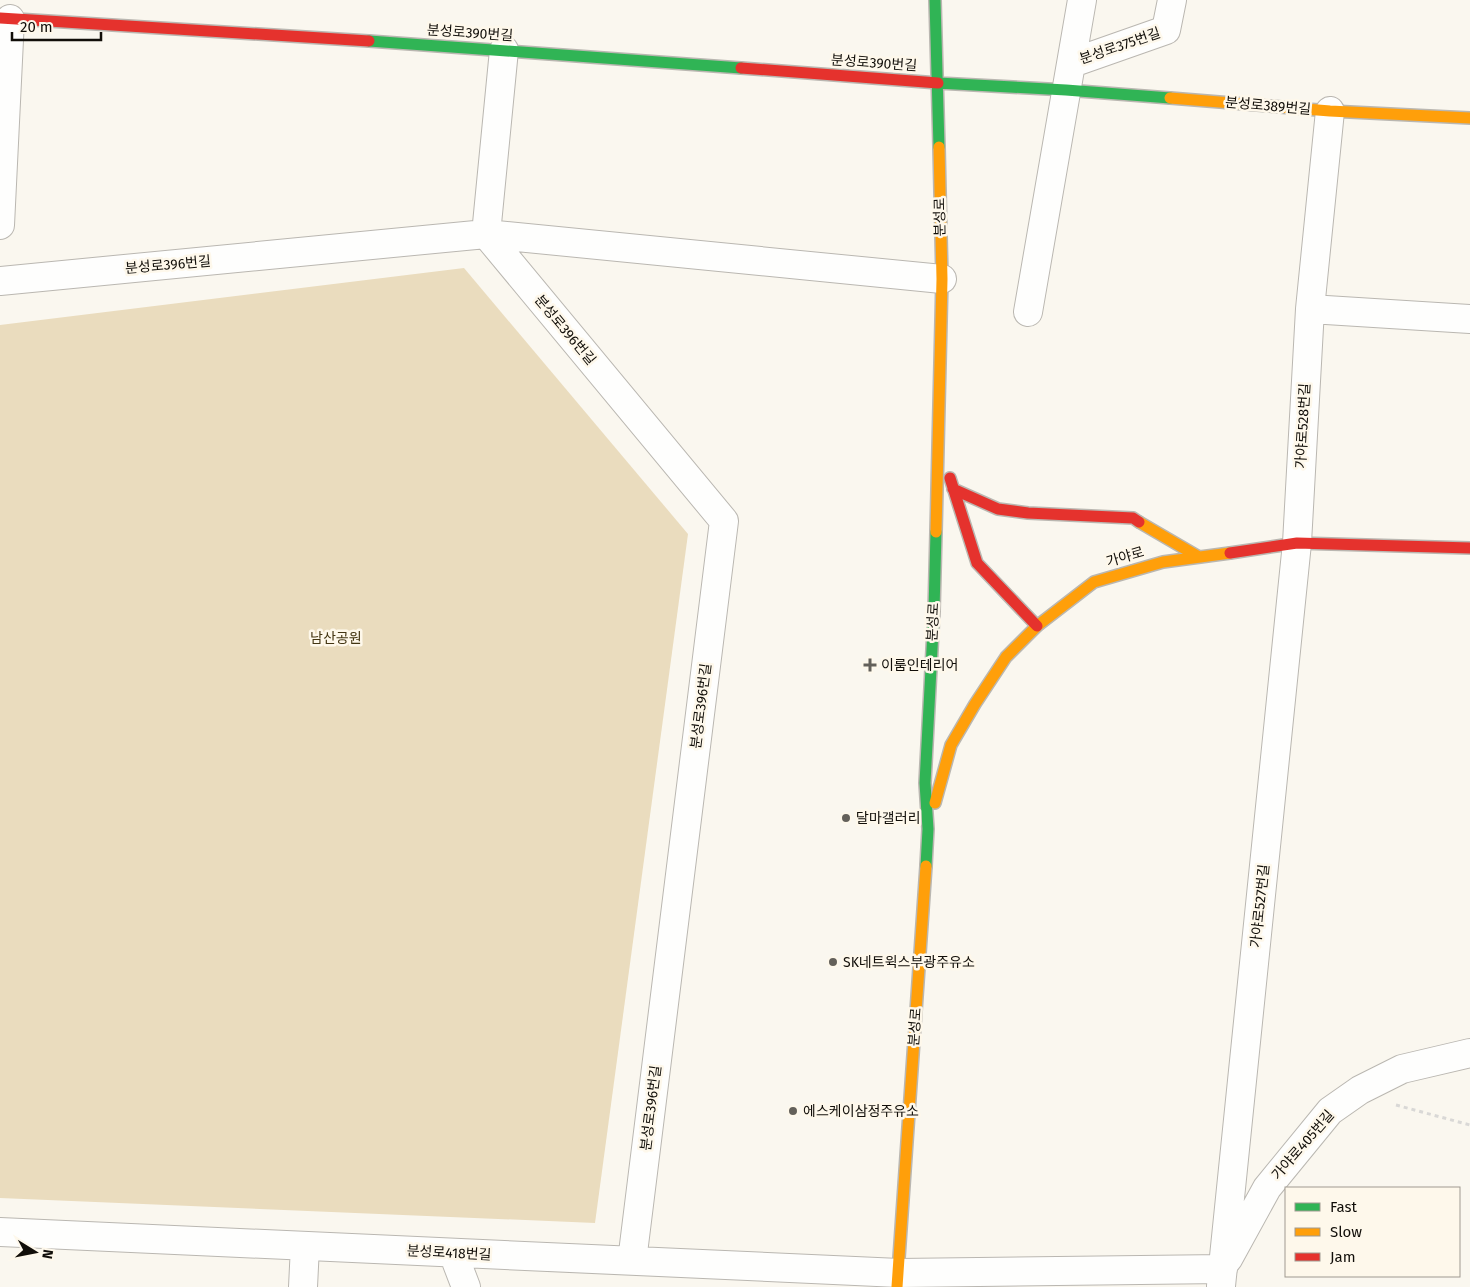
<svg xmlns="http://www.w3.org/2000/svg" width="1470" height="1287" font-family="'Fira Sans','Noto Sans KR',sans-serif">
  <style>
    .green { fill: #eadcbe }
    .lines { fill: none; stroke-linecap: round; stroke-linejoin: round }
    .street-casing { stroke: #bab7b1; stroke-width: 30 }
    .fast-casing { stroke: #bab7b1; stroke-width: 14 }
    .slow-casing { stroke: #bab7b1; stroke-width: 14 }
    .jam-casing { stroke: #bab7b1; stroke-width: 14 }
    .path { stroke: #d9d8d6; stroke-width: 3; stroke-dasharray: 4 4; stroke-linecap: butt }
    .street { stroke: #fefefd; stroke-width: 28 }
    .fast { stroke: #30b455; stroke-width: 11 }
    .slow { stroke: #ff9f0a; stroke-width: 11 }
    .jam { stroke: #e5322d; stroke-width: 11 }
    .poi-dot { fill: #63605a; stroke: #fef8eb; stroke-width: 2 }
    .labels { text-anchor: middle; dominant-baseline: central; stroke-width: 5; stroke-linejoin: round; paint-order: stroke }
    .street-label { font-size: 14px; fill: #110e09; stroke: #fef8eb }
    .park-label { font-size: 14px; fill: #433512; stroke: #fef8eb }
    .poi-label { font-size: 14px; fill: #110e09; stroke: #fef8eb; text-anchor: start }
  </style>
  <rect width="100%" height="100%" fill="#faf7ef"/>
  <path class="green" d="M464,268L688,534L595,1223L0,1198V325Z"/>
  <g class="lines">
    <defs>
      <path id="street" d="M504,50L486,234L724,521L632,1261
        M1072,63L1166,30L1172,0
        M0,225L10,19
        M0,281L486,234L942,279
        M1310,309L1470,319
        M1028,312L1082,0
        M0,1232L899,1273L1223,1269
        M453,1253L466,1287
        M1228,1259L1267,1188L1330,1111L1360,1090L1402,1069L1470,1053
        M1221,1286L1297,543L1310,309L1330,111
        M303,1287L305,1246"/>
      <path id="fast" d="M935,0L939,147
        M369,41L741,68
        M938,83L1066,90L1170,98
        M926,866L928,829L925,783L934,611L936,532"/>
      <path id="slow" d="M1170,98L1330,111L1470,118
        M1139,522L1199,557
        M936,532L942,279L939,147
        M935,803L951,745L975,704L1006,657L1037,626L1094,582L1163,562L1230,553
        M897,1287L926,866"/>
      <path id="jam" d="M0,18L369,41
        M741,68L938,83
        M950,478L977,563L1037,626
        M953,489L998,509L1028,513L1133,518L1139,522
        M1230,553L1297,543L1470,548"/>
    </defs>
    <use href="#street" class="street-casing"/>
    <use href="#fast" class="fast-casing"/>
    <use href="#slow" class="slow-casing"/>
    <use href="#jam" class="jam-casing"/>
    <path class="path" d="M1396,1105L1470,1125"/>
    <use href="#street" class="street"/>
    <use href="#fast" class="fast"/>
    <use href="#slow" class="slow"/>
    <use href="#jam" class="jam"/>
  </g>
  <g class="poi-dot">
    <path d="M867.5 657.5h5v5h5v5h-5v5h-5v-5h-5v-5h5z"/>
    <circle cx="846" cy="818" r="5"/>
    <circle cx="833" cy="962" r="5"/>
    <circle cx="793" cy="1111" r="5"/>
  </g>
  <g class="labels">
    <g class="street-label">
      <text transform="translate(470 33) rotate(4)">분성로390번길</text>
      <text transform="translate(1120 46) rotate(-19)">분성로375번길</text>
      <text transform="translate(874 63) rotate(4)">분성로390번길</text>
      <text transform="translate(1268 106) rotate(5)">분성로389번길</text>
      <text transform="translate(940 217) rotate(-91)">분성로</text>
      <text transform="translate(168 265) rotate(-5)">분성로396번길</text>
      <text transform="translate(565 330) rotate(50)">분성로396번길</text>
      <text transform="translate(1303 426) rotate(-87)">가야로528번길</text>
      <text transform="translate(1125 557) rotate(-16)">가야로</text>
      <text transform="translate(933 622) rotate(-87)">분성로</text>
      <text transform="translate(701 706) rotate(-83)">분성로396번길</text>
      <text transform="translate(1260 906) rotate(-84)">가야로527번길</text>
      <text transform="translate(915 1027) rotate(-86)">분성로</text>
      <text transform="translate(651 1108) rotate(-83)">분성로396번길</text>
      <text transform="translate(1303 1145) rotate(-49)">가야로405번길</text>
      <text transform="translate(449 1253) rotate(3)">분성로418번길</text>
    </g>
    <g class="park-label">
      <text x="336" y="638">남산공원</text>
    </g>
    <g class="poi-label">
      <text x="881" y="665">이룸인테리어</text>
      <text x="856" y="818">달마갤러리</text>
      <text x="843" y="962">SK네트윅스부광주유소</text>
      <text x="803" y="1111">에스케이삼정주유소</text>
    </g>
  </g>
  <rect x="1285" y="1187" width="175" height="90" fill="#fef8eb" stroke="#9f9a91"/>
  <rect x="1295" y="1203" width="25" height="8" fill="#30b455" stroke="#9f9a91"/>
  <text x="1330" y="1212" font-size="15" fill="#110e09">Fast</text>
  <rect x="1295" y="1228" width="25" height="8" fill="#ff9f0a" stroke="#9f9a91"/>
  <text x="1330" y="1237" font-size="15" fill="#110e09">Slow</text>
  <rect x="1295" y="1253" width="25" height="8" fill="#e5322d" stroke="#9f9a91"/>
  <text x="1330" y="1262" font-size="15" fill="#110e09">Jam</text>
  <g transform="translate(35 1252) rotate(100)" stroke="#fef8eb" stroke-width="4" paint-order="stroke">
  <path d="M0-4L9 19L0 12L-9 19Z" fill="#110e09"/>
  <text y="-8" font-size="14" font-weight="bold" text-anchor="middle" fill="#110e09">N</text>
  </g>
  <path d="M12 32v8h89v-8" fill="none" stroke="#110e09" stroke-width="2.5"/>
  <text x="20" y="32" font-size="15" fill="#110e09" stroke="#fef8eb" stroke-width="4" paint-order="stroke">20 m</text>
</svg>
